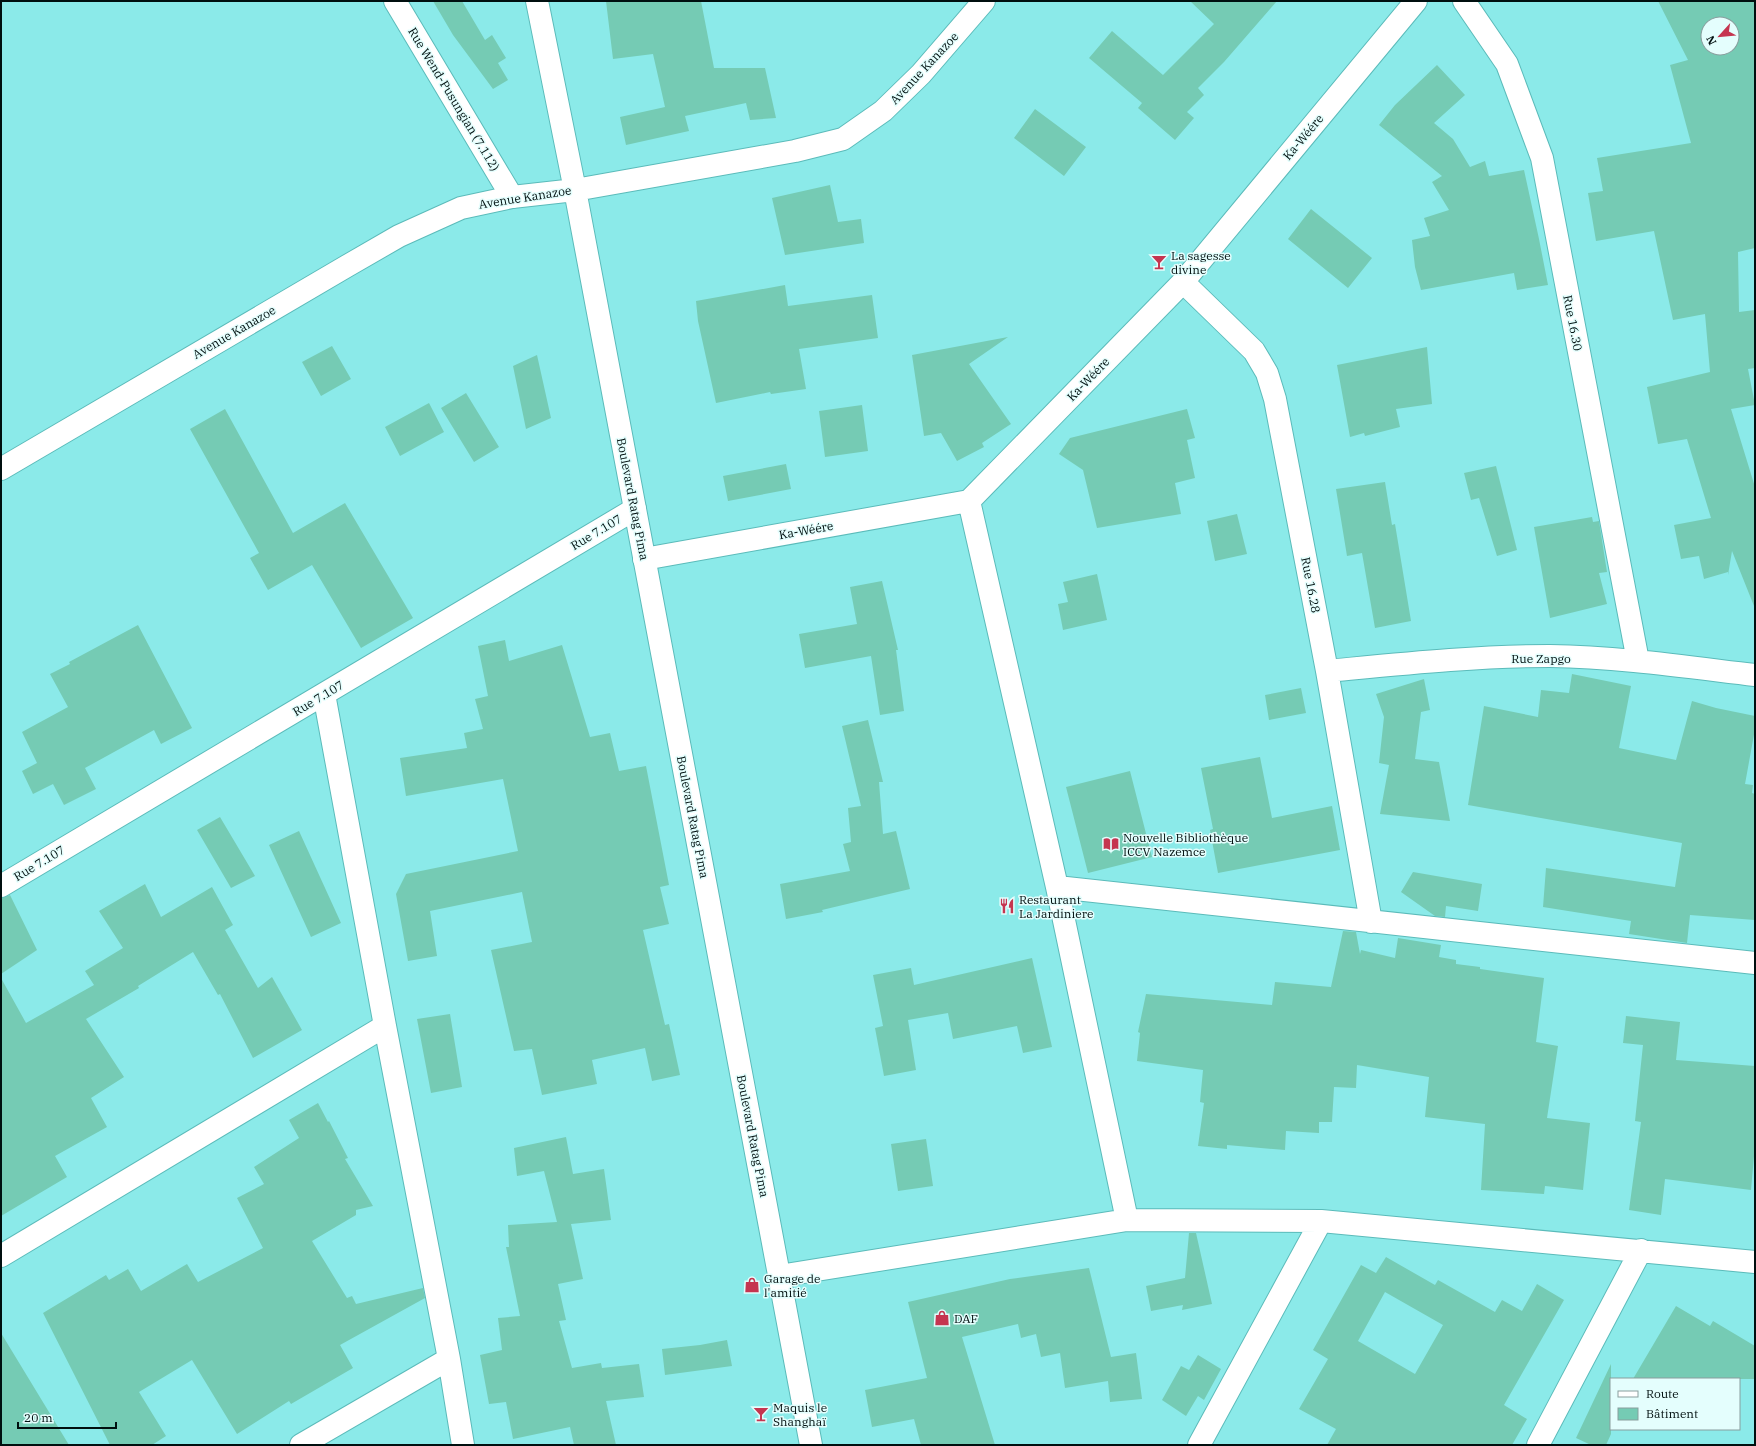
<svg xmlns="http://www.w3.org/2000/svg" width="1756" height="1446" font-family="'IBM Plex Serif',serif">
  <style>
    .building { fill: #75cbb4; fill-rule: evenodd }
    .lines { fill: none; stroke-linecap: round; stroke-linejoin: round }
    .street-casing { stroke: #5bbbba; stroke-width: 24 }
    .secondary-casing { stroke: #5bbbba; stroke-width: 24 }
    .street { stroke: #fff; stroke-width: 22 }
    .secondary { stroke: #fff; stroke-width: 22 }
    .labels { text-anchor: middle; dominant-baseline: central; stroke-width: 3; stroke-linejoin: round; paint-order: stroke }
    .street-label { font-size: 12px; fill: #000f0f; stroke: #e4fefd }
    .poi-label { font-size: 12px; fill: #000f0f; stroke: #e4fefd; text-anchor: start }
  </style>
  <rect width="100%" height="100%" fill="#8beae9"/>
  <path class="building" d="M433,1H462L485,40L492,35L506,58L498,63L508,80L493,89L453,35Z
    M606,1H701L714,68H765L776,118L750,120L746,103L685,116L689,131L626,145L620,117L665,107L653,54L613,59Z
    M1190,1H1277L1224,62L1198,88L1204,95L1187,112L1194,118L1175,140L1138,108L1142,103L1089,58L1112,31L1163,75L1214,24Z
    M1658,1H1755V248L1738,252L1739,312L1755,310V368L1748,369L1755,405L1731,409L1755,487L1754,606L1732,551L1728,575V572L1704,579L1699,556L1681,559L1674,525L1711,518L1687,439L1658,444L1647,387L1710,372L1705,314L1673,320L1654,231L1596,241L1588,193L1603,191L1597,158L1691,143L1670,65L1688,60ZM1708,24H1732V48H1708Z
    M1437,65L1465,95L1434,123L1453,139L1470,167L1485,161L1489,176L1524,170L1539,239L1548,285L1517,290L1514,273L1421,290L1415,267L1412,240L1430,236L1424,218L1449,210L1432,182L1442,176L1379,125L1395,105Z
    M1035,109L1086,147L1064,176L1014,138Z
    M830,185L838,222L861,219L864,243L785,255L772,198Z
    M1311,209L1372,258L1348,288L1288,239Z
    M785,285L788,306L872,295L878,338L799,349L806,389L771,394L770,392L716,403L698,321L696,301Z
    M1008,337L969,364L1011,424L982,443L984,447L957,461L941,433L924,436L912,355Z
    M332,346L351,379L321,396L302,362Z
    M1427,347L1432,404L1396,409L1400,427L1365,436L1364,433L1350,437L1337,365Z
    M537,355L551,418L526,429L513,366Z
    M466,393L499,447L474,462L441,408Z
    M429,403L444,432L400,456L385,427Z
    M862,405L868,451L825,457L819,411Z
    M225,409L293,533L345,503L413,618L361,648L312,565L268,590L250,558L259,553L190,429Z
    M1187,409L1195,438L1187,440L1195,478L1175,483L1181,514L1097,528L1083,470L1059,454L1070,438Z
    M786,464L791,489L728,501L723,476Z
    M1496,466L1517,550L1497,556L1479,498L1471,500L1464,473Z
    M1385,482L1392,525L1395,524L1411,621L1375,628L1362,553L1347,556L1336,489Z
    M1237,514L1247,554L1215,561L1207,521Z
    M1592,517L1593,522L1599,521L1607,572L1599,573L1607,604L1550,618L1534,527Z
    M1097,574L1107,620L1063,630L1058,604L1068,602L1063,582Z
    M882,581L898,650H896L904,711L880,715L871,656L805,668L799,634L857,624L850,587Z
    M138,625L192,728L161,744L154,730L85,768L96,789L64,805L53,784L33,794L22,771L37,763L22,732L68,707L50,674L70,664L69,662Z
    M505,640L509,661L562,645L590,737L610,733L619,771L646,766L669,885L660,887L669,924L643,930L665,1025L669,1024L680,1075L652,1081L645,1048L592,1060L597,1084L542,1095L532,1049L514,1051L491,950L532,942L522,892L430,911L437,956L408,961L396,894L406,874L518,851L503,779L406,796L400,758L467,748L464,733L483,729L475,699L488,696L478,646Z
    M1572,674L1631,686L1619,748L1676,760L1692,701L1716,708L1755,716V729L1745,784L1753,785L1752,793L1755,794V920L1690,915L1687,943L1629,934L1631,921L1543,907L1546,868L1675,887L1682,843L1468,805L1484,706L1538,717L1541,690L1569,693Z
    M1424,679L1430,710L1421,712L1415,759L1439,762L1450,821L1380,814L1389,765L1379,763L1384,717L1376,694Z
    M1301,688L1306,713L1269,720L1265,695Z
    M868,720L883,782H879L883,834L896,831L910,889L822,910L823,912L786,919L780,884L850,871L843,844L851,842L848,808L861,806L842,726Z
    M1260,757L1272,818L1332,806L1340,850L1218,873L1210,830L1213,829L1201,768Z
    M1130,771L1152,857L1088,873L1066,787Z
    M220,817L255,876L231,888L197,830Z
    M299,831L341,923L311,937L269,845Z
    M1413,872L1482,884L1478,911L1446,906L1445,917L1435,916L1401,892Z
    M145,884L161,917L212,887L233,925L225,930L258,988L272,977L302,1030L253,1058L220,994L218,995L193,952L138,986L139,988L86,1019L124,1077L91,1098L107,1127L55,1156L67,1177L1,1216V978L26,1023L94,985L85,971L123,948L99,911Z
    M10,895L37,950L1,974V898Z
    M1343,931L1356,932L1360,954L1361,950L1395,958L1398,938L1441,945L1439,957L1456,960V964L1480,967V969L1544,978L1536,1042L1558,1046L1547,1118L1590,1123L1583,1190L1545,1186L1544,1194L1481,1190L1485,1124L1425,1117L1429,1077L1357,1065L1356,1088L1334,1087L1332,1122H1319V1133L1286,1131L1285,1150L1227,1145V1149L1198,1146L1204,1103L1200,1102L1203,1070L1137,1061L1140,1033L1138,1032L1146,994L1272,1005L1275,982L1331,987Z
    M1032,958L1052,1047L1023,1053L1017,1026L953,1039L948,1013L908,1020L916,1070L884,1076L875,1028L883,1026L873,975L911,968L914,985Z
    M450,1014L462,1087L431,1093L417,1019Z
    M1626,1016L1680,1022L1676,1060L1755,1066V1156H1754L1751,1190L1665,1179L1661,1215L1629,1210L1641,1122L1635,1121L1643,1045L1623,1043Z
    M318,1103L328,1122L329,1121L348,1158L345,1159L373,1206L356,1210V1215L312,1241L347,1298L352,1296L356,1304L423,1288L425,1298L340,1345L353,1368L291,1404L289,1401L237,1434L192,1360L139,1392L166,1436L152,1445H110L43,1313L106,1275L109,1280L128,1269L141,1291L187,1264L198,1282L263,1248L237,1198L264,1184L254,1167L299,1138L289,1120Z
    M566,1137L573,1174L604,1169L611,1220L571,1224L583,1279L558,1284L566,1320L559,1321L572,1368L601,1363L602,1368L639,1364L644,1397L606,1401L616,1445H574L570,1427L513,1439L506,1402L489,1404L480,1355L502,1350L498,1318L520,1316L506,1247H509L508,1225L557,1222L544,1171L517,1176L514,1148Z
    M926,1139L933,1186L898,1191L891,1144Z
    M1189,1233H1196L1212,1304L1182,1310L1183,1305L1151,1311L1146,1286L1185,1278Z
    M1386,1257L1435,1285L1438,1280L1495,1312L1502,1300L1522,1311L1537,1284L1564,1300L1504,1405L1527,1419L1512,1445H1327L1336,1429L1299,1409L1328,1359L1313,1350L1361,1265L1376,1273ZM1385,1292L1443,1325L1415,1374L1358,1341Z
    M1089,1268L1111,1357L1136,1353L1142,1399L1110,1402L1108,1381L1065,1388L1060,1353L1041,1357L1036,1334L1021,1338L1018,1324L962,1337L995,1445H921L914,1419L872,1427L865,1390L927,1378L908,1302L1010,1279Z
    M1676,1306L1710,1326L1713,1321L1755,1346V1379H1633Z
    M1,1333L69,1445H1Z
    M727,1340L732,1366L665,1375L662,1349L700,1345Z
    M1198,1355L1221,1369L1204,1400L1198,1396L1186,1416L1162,1400L1181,1366L1189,1370Z
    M1611,1364V1434L1606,1445H1591L1576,1438Z"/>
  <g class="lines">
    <defs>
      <path id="street" d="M395,1L512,197
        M1464,1L1507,64L1542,158L1638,661
        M1183,282L1254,351L1267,373L1275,399L1327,671L1371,922
        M969,501L1057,887L1127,1220
        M644,559L969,501L1183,282L1416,1
        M1327,671C1401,664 1476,656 1550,656C1619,657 1687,667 1755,675
        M324,694L385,1026L449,1359L463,1445
        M1,886L635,509
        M1057,887L1755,963
        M1,1256L385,1026
        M779,1276L1127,1220L1321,1221L1755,1262
        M301,1445L449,1359
        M1199,1445L1321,1221
        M1538,1445L1641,1250"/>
      <path id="secondary" d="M537,1L575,190L811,1445
        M1,469L347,266L399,236L461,208L512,197L575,190L795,151L843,139L883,111L921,74L984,1"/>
    </defs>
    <use href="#street" class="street-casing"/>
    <use href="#secondary" class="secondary-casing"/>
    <use href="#street" class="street"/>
    <use href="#secondary" class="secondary"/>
  </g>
  <defs>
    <symbol id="bar-bare" viewBox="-9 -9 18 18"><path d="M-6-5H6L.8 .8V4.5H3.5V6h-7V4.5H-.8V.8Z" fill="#c53550" stroke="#e4fefd" stroke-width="2.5" paint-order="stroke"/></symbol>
    <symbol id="library-bare" viewBox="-9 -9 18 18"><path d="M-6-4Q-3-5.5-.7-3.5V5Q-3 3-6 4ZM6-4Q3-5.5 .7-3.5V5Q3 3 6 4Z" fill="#c53550" stroke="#e4fefd" stroke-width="2.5" paint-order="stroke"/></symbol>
    <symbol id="restaurant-bare" viewBox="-9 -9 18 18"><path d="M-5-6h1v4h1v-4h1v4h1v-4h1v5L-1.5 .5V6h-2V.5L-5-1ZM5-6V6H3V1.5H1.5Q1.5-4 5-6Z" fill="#c53550" stroke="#e4fefd" stroke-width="2.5" paint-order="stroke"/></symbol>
    <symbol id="shop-bare" viewBox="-9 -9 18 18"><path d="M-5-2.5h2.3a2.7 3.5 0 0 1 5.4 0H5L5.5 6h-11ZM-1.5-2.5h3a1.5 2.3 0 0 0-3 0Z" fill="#c53550" stroke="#e4fefd" stroke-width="2.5" paint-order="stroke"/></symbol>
  </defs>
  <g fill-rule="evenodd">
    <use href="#bar-bare" x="1148" y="251" width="22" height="22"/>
    <use href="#library-bare" x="1100" y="833" width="22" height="22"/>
    <use href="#restaurant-bare" x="996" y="895" width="22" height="22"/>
    <use href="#shop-bare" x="741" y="1274" width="22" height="22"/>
    <use href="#shop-bare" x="931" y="1307" width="22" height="22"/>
    <use href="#bar-bare" x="750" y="1403" width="22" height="22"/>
  </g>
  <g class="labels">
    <g class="street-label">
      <text transform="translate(924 68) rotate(-47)">Avenue Kanazoe</text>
      <text transform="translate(454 99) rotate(59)">Rue Wend-Pusungian (7.112)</text>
      <text transform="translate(1303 137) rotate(-50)">Ka-Wéére</text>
      <text transform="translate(525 197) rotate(-9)">Avenue Kanazoe</text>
      <text transform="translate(1573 323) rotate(79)">Rue 16.30</text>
      <text transform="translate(234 332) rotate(-30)">Avenue Kanazoe</text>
      <text transform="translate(1088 379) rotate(-46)">Ka-Wéére</text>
      <text transform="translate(633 499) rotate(79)">Boulevard Ratag Pima</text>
      <text transform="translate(806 530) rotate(-10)">Ka-Wéére</text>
      <text transform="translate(596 532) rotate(-31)">Rue 7.107</text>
      <text transform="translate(1311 585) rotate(79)">Rue 16.28</text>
      <text x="1541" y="658">Rue Zapgo</text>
      <text transform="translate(318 698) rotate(-31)">Rue 7.107</text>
      <text transform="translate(693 817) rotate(79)">Boulevard Ratag Pima</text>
      <text transform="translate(39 863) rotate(-31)">Rue 7.107</text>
      <text transform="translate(753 1136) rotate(79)">Boulevard Ratag Pima</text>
    </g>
    <g class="poi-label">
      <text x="1171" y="255">La sagesse<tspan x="1171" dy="14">divine</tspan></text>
      <text x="1123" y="837">Nouvelle Bibliothèque<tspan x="1123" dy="14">ICCV Nazemce</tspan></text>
      <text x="1019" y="899">Restaurant<tspan x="1019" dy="14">La Jardiniere</tspan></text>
      <text x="764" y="1278">Garage de<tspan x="764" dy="14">l'amitié</tspan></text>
      <text x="954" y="1318">DAF</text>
      <text x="773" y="1407">Maquis le<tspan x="773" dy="14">Shanghaï</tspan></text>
    </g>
  </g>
  <rect width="1756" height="1446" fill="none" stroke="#000f0f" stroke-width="4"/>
  <rect x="1610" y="1378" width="130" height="52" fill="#e4fefd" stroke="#899e9e"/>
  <rect x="1618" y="1391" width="20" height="6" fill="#ffffff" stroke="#899e9e"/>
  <text x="1646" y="1398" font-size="12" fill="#000f0f">Route</text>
  <rect x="1618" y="1408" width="20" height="12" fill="#75cbb4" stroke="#899e9e"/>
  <text x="1646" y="1418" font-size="12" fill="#000f0f">Bâtiment</text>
  <g transform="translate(1720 36) rotate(243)"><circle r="19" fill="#e4fefd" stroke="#899e9e"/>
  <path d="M0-3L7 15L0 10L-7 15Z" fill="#c53550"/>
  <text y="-6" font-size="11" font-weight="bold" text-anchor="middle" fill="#000f0f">N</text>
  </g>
  <path d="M18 1422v6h98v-6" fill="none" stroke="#000f0f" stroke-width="2"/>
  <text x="24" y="1422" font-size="12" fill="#000f0f" stroke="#e4fefd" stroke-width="3" paint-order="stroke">20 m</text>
</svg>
